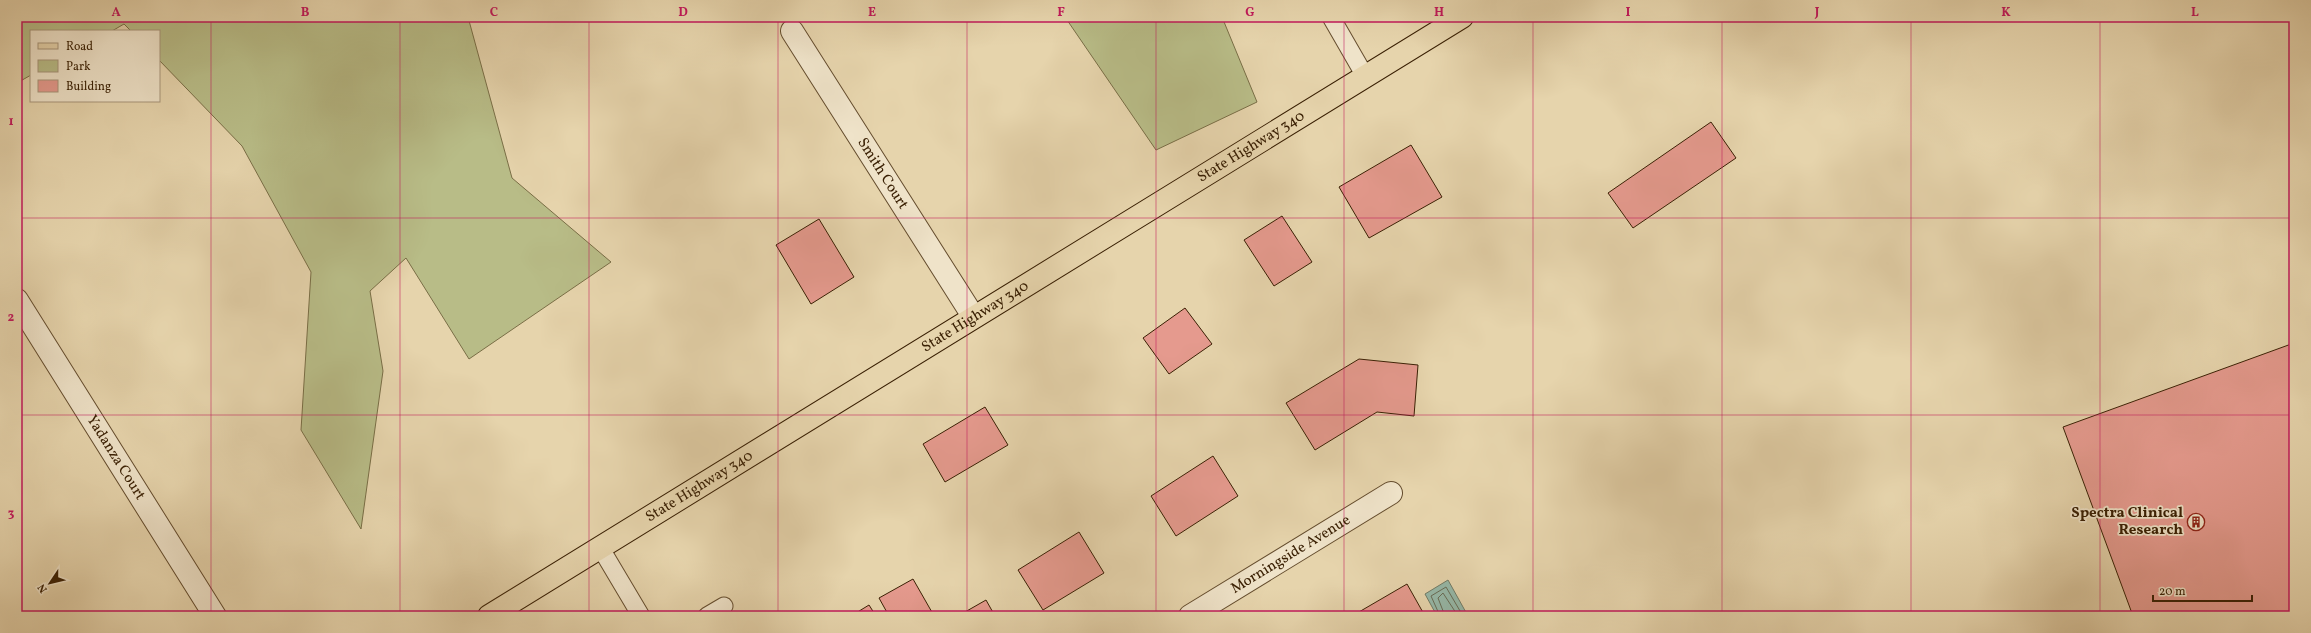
<svg xmlns="http://www.w3.org/2000/svg" width="2311" height="633" font-family="Vollkorn,serif">
  <style>
    .green { fill: #b8bc87; stroke: #796e46 }
    .water { fill: #96b8a8; stroke: #717b66 }
    .lines { fill: none; stroke-linecap: round; stroke-linejoin: round }
    .shore { stroke: #686c56; stroke-width: 1 }
    .building { fill: #e59a8e; stroke: #3a2004 }
    .lane-casing { stroke: #654d2e; stroke-width: 19 }
    .street-casing { stroke: #654d2e; stroke-width: 24 }
    .primary-casing { stroke: #3a2004; stroke-width: 24 }
    .lane { stroke: #efe3c9; stroke-width: 17 }
    .street { stroke: #efe3c9; stroke-width: 22 }
    .primary { stroke: #e6d4ac; stroke-width: 22 }
    .grid { fill: none; stroke: #c2185b; stroke-width: 1; stroke-opacity: 0.55 }
    .labels { text-anchor: middle; dominant-baseline: central; stroke-width: 3.5; stroke-linejoin: round; paint-order: stroke }
    .street-label { font-size: 15px; fill: #3a2004; stroke: #efe3c9 }
    .poi-label { font-size: 15px; font-weight: bold; fill: #3a2004; stroke: #efe3c9; text-anchor: end }
    .neatline { fill: none; stroke: #c2185b; stroke-width: 1.5 }
    .grid-label { font-size: 13px; text-anchor: middle; font-weight: bold; fill: #c2185b }
  </style>
  <rect width="100%" height="100%" fill="#e6d4ac"/>
  <filter id="stains"><feTurbulence type="fractalNoise" baseFrequency=".005" numOctaves="4"/><feColorMatrix values="0 0 0 0 .2 0 0 0 0 .09 0 0 0 0 .02 0 0 0 .5 -.17"/></filter>
  <radialGradient id="worn" r=".72"><stop offset=".6" stop-color="#630" stop-opacity="0"/><stop offset="1" stop-color="#630" stop-opacity=".3"/></radialGradient>
  <path class="green" d="M17,17H468L512,178L611,262L469,359L406,258L370,291L383,371L361,529L301,430L311,272L242,146L159,60V31H131L124,24L112,31H31V75L17,83Z
    M1065,17H1222L1257,102L1156,150Z"/>
  <path class="water" d="M1448,580L1468,616H1437L1425,594Z"/>
  <g class="lines">
    <path class="shore" d="M1440,616L1431,596L1446,587L1463,616
      M1445,616L1438,598L1443,593L1458,616"/>
  </g>
  <path class="building" d="M1711,122L1736,158L1633,228L1608,193Z
    M1411,145L1442,197L1369,238L1339,187Z
    M1282,216L1312,262L1274,286L1244,240Z
    M819,219L854,277L811,304L776,245Z
    M1185,308L1212,344L1169,374L1143,338Z
    M2294,343V616H2133L2063,427Z
    M1359,359L1418,365L1414,416L1377,412L1315,450L1286,403Z
    M985,407L1008,445L945,482L923,444Z
    M1213,456L1238,496L1176,536L1151,496Z
    M1079,532L1104,573L1043,610L1018,570Z
    M913,579L933,614L929,616H889L879,598Z
    M1407,584L1425,616H1352Z
    M986,600L995,616H958Z
    M869,605L876,616H851Z"/>
  <g class="lines">
    <defs>
      <path id="lane" d="M1331,17L1365,76
        M600,547L641,616
        M707,616L724,606"/>
      <g id="street">
        <path id="s1" d="M792,31L973,316"/>
        <path id="s2" d="M17,300L215,616"/>
        <path id="s3" d="M1190,616L1391,493"/>
      </g>
      <g id="primary">
        <path id="s4" d="M489,616L1462,17"/>
      </g>
    </defs>
    <use href="#lane" class="lane-casing"/>
    <use href="#street" class="street-casing"/>
    <use href="#primary" class="primary-casing"/>
    <use href="#lane" class="lane"/>
    <use href="#street" class="street"/>
    <use href="#primary" class="primary"/>
  </g>
  <path class="grid" d="M211,17V616M400,17V616M589,17V616M778,17V616M967,17V616M1156,17V616M1344,17V616M1533,17V616M1722,17V616M1911,17V616M2100,17V616M17,218H2294M17,415H2294"/>
  <defs>
    <symbol id="building-ring" viewBox="-11 -11 22 22"><circle r="9.5" fill="#efe3c9" stroke="#8f2418" stroke-width="1.5"/><path d="M-4-6H4V6H1V3H-1V6H-4ZM-2.5-4.3h1.7v1.8h-1.7ZM.8-4.3h1.7v1.8H.8ZM-2.5-1h1.7V.8h-1.7ZM.8-1h1.7V.8H.8Z" fill="#8f2418"/></symbol>
  </defs>
  <g fill-rule="evenodd">
    <use href="#building-ring" x="2186" y="512" width="20" height="20"/>
  </g>
  <g class="labels">
    <g class="street-label">
      <text stroke="none"><textPath href="#s4" startOffset="895">State Highway 340</textPath></text>
      <text stroke="none"><textPath href="#s1" startOffset="169">Smith Court</textPath></text>
      <text stroke="none"><textPath href="#s4" startOffset="571">State Highway 340</textPath></text>
      <text stroke="none"><textPath href="#s2" startOffset="186">Yadanza Court</textPath></text>
      <text stroke="none"><textPath href="#s4" startOffset="247">State Highway 340</textPath></text>
      <text stroke="none"><textPath href="#s3" startOffset="118">Morningside Avenue</textPath></text>
    </g>
    <g class="poi-label">
      <text x="2183" y="513">Spectra Clinical<tspan x="2183" dy="17">Research</tspan></text>
    </g>
  </g>
  <rect width="2311" height="633" fill="none" stroke="#e6d4ac" stroke-width="44"/>
  <rect x="30" y="30" width="130" height="72" fill="#efe3c9" stroke="#a7957a"/>
  <rect x="38" y="43" width="20" height="6" fill="#e6d4ac" stroke="#a7957a"/>
  <text x="66" y="50" font-size="12" fill="#3a2004">Road</text>
  <rect x="38" y="60" width="20" height="12" fill="#b8bc87" stroke="#a7957a"/>
  <text x="66" y="70" font-size="12" fill="#3a2004">Park</text>
  <rect x="38" y="80" width="20" height="12" fill="#e59a8e" stroke="#a7957a"/>
  <text x="66" y="90" font-size="12" fill="#3a2004">Building</text>
  <g transform="translate(50 583) rotate(235)" stroke="#efe3c9" stroke-width="3" paint-order="stroke">
  <path d="M0-3L7 15L0 10L-7 15Z" fill="#3a2004"/>
  <text y="-6" font-size="11" font-weight="bold" text-anchor="middle" fill="#3a2004">N</text>
  </g>
  <path d="M2153 595v6h99v-6" fill="none" stroke="#3a2004" stroke-width="2"/>
  <text x="2159" y="595" font-size="12" fill="#3a2004" stroke="#efe3c9" stroke-width="3" paint-order="stroke">20 m</text>
  <rect x="22" y="22" width="2267" height="589" class="neatline"/>
  <g class="grid-label">
    <text x="116" y="16">A</text>
    <text x="305" y="16">B</text>
    <text x="494" y="16">C</text>
    <text x="683" y="16">D</text>
    <text x="872" y="16">E</text>
    <text x="1061" y="16">F</text>
    <text x="1250" y="16">G</text>
    <text x="1439" y="16">H</text>
    <text x="1628" y="16">I</text>
    <text x="1817" y="16">J</text>
    <text x="2006" y="16">K</text>
    <text x="2195" y="16">L</text>
    <text x="11" y="125">1</text>
    <text x="11" y="321">2</text>
    <text x="11" y="517">3</text>
  </g>
  <rect width="100%" height="100%" filter="url(#stains)"/>
  <rect width="100%" height="100%" fill="url(#worn)"/>
</svg>
